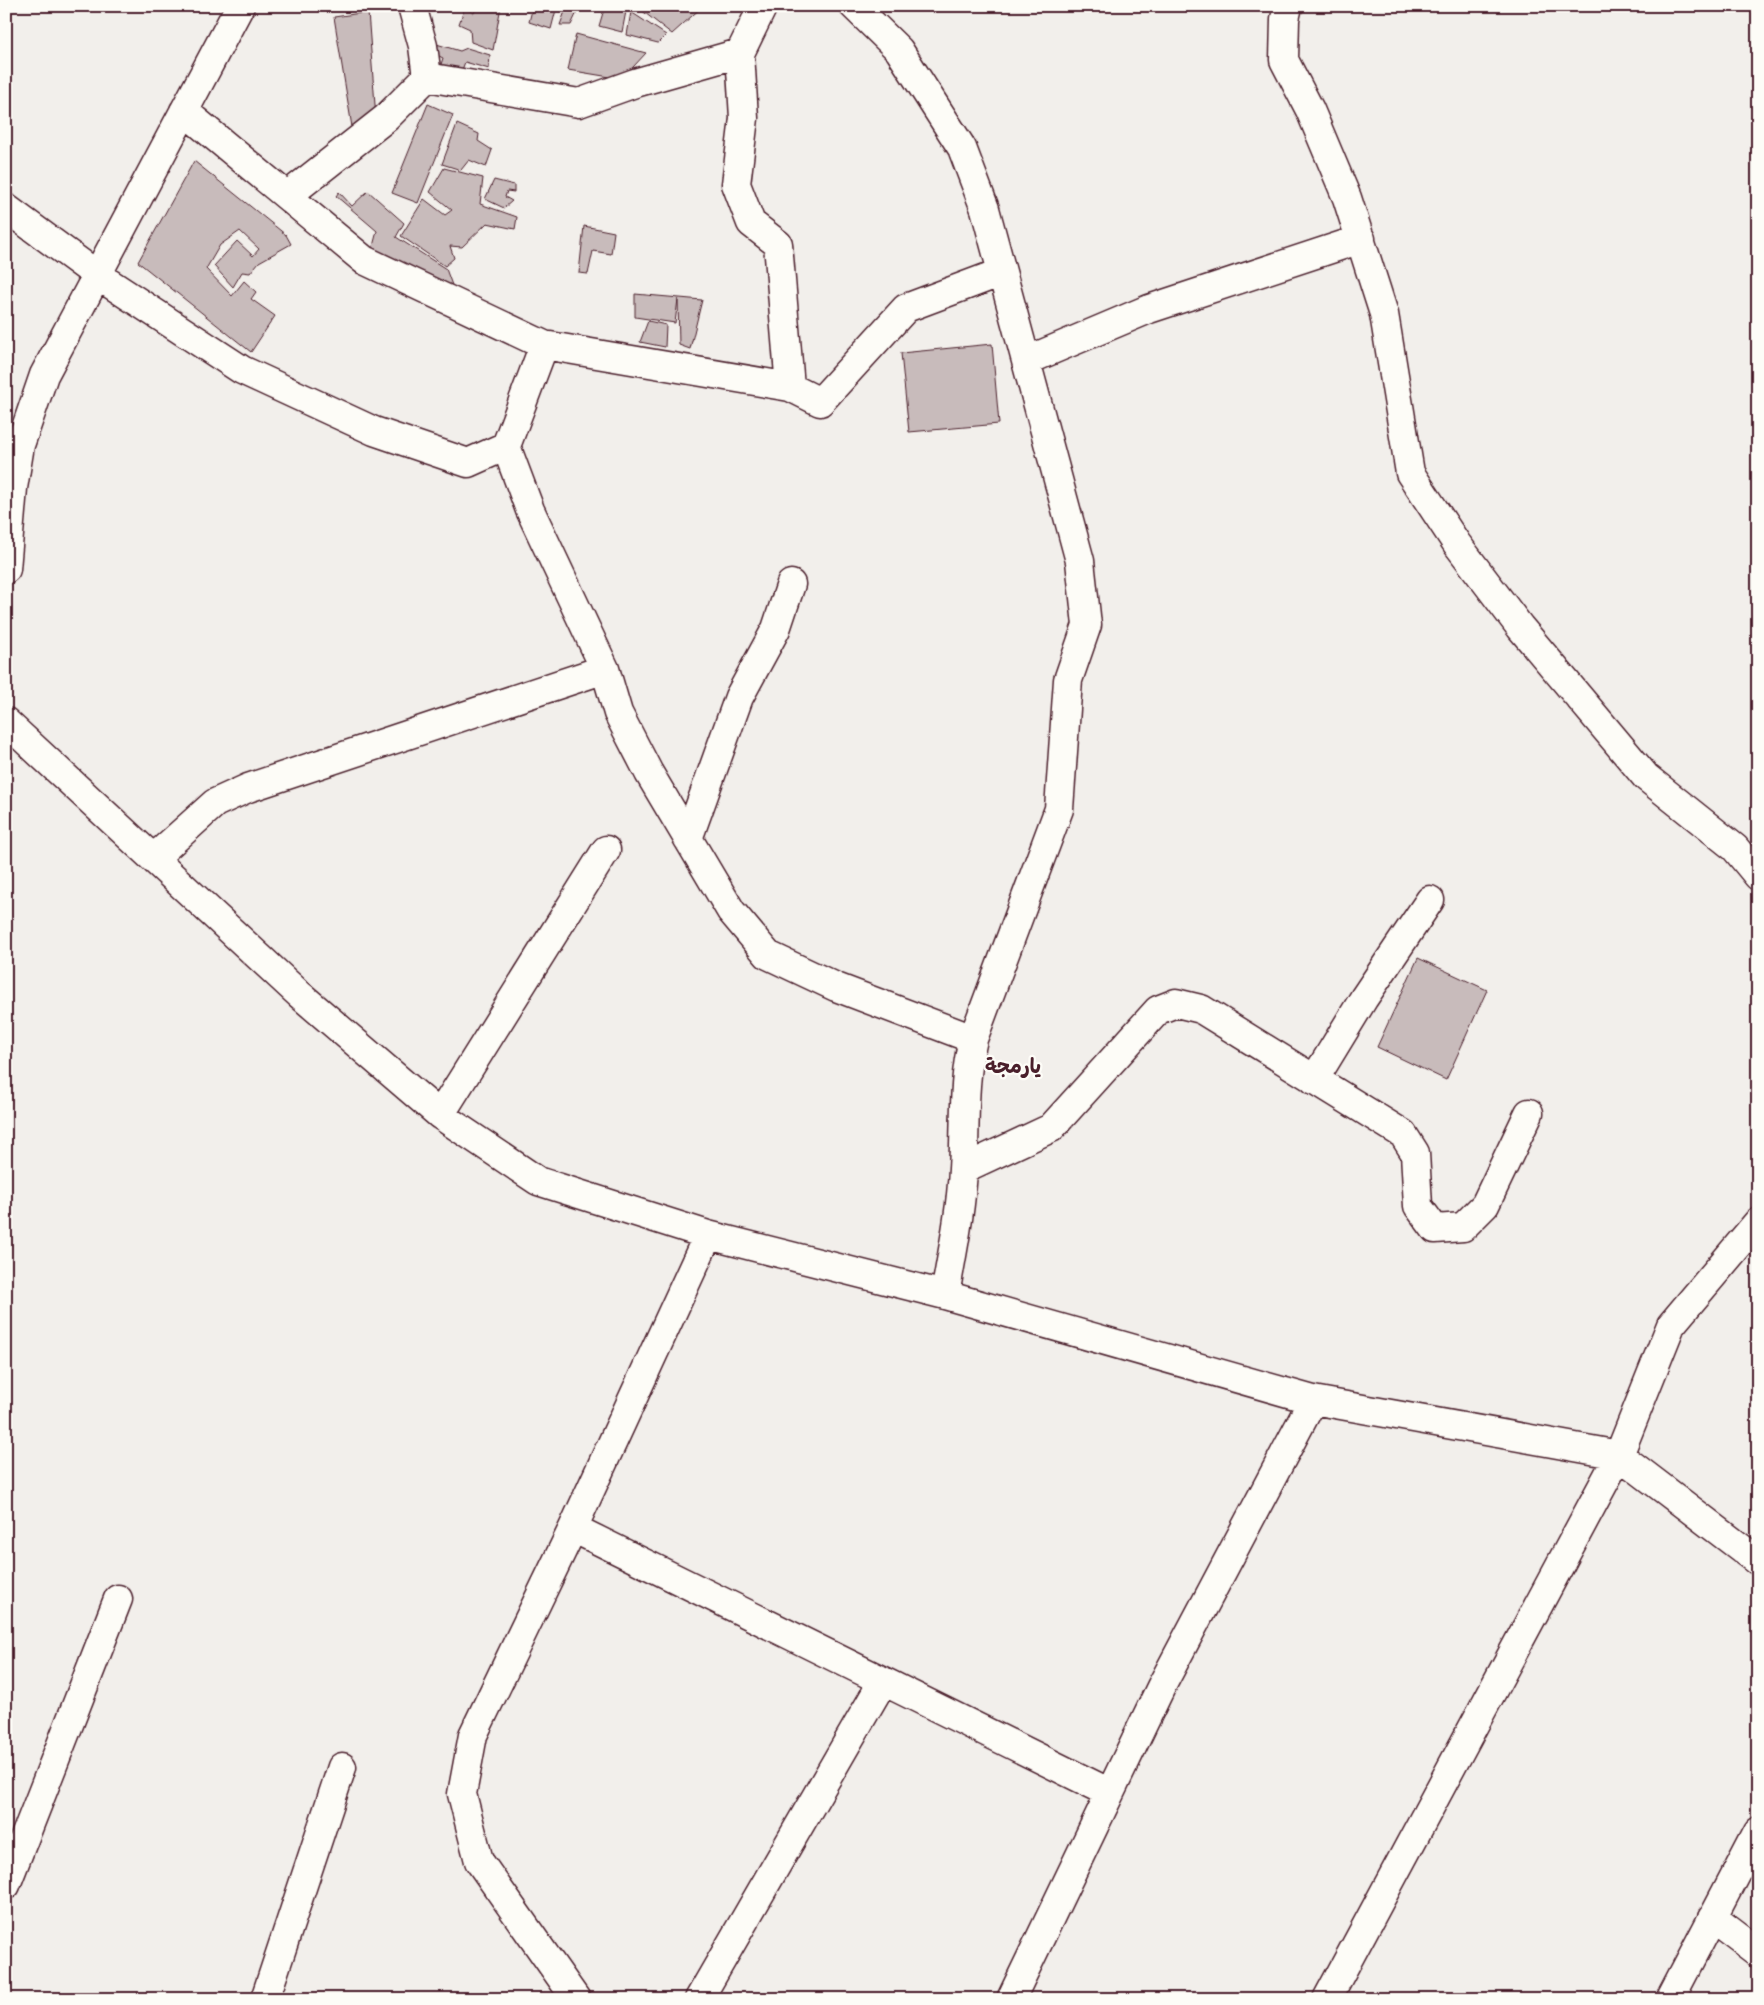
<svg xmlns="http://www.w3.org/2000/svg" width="1764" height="2005" font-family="'Architects Daughter','Playpen Sans Arabic',sans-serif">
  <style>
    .building { fill: #c8bbbb; stroke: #4a1f2b }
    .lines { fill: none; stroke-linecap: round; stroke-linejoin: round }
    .minor-casing { stroke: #4a1f2b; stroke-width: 31 }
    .minor { stroke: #fdfcf7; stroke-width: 28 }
    .labels { text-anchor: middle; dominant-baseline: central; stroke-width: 4.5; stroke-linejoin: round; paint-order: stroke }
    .district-label { font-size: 20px; font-weight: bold; fill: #4a1f2b; stroke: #fdfcf7 }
  </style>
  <rect width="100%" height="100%" fill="#f2efeb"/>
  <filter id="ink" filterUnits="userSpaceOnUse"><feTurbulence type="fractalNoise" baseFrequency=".02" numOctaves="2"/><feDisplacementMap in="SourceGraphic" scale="10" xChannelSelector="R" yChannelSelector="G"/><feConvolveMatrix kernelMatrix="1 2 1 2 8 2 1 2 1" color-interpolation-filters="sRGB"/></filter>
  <g filter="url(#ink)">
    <path class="building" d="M477,6H501L493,50L471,42L470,29L459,24L465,7L474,13Z
      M533,6H557L551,29L529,22Z
      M567,6H580L571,25H560Z
      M605,6H627L622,32L599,26Z
      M636,6H703L672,34Z
      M368,12L376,118L353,133L334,17Z
      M631,12L666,35L658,43L627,35Z
      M576,34L646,53L622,79L568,70Z
      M433,43L460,51L467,48L490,55L489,69L465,62L460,75L439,71L443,58L437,55Z
      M428,104L453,115L418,203L392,193Z
      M457,124L479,134L478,141L492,150L486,167L469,160L461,170L442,164Z
      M194,161L286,235L291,244L259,262L250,273L242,272L233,287L214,266L237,241L253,256L259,249L240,231L220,245L206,269L232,296L244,281L256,292L251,299L275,316L251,352L138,262Z
      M444,168L483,178L480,204L517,217L515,229L487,223L462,247L450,246L454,258L445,266L401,236L424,199L445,215L452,210L430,192Z
      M494,180L514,185V192L507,191L505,197L512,201L504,208L485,199Z
      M368,191L404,223L396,237L446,269L456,296L371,254L377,231L336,196L339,192L352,206Z
      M584,226L614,232L611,254L593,251L588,274L579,273Z
      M635,294L702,300L690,349L679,345L678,299L675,323L635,317Z
      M648,321L666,325L665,347L640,342Z
      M992,344L999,424L909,432L901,353Z
      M1418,958L1487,990L1446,1080L1377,1047Z"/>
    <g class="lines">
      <defs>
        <path id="minor" d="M854,6L899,50L962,148L985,209L1080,561L1087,625L1068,680L1059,809L973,1039C962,1085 966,1123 963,1169C961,1212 952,1254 945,1295
          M1288,6L1285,19L1284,60L1310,110L1347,198L1384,314L1410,473L1457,544L1520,627L1646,777L1735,848L1758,876
          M427,77L579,103L635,83L740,53
          M184,111L364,260L544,345L790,387L778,244L751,223L736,184L744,118L740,53L763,6
          M287,196L386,118L427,77L423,46L412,6
          M6,208L97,275L242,370L374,431L468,463L506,446
          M544,345L506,446L530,510L605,669L618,713L649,773L731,911L768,955L836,987L973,1039
          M1026,361L1149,309L1361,239
          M790,387L820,402L906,308L1002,272
          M6,569L13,488L20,445L44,375L240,6
          M6,722L299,994L440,1115L538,1181L708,1235L945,1295L1313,1400L1619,1455L1758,1561
          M688,839L739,697L776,629L791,584
          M154,858L215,803L248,788L605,669
          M1314,1080L1364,998L1430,900
          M440,1115L606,850
          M963,1169L1051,1128L1158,1010L1176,1003L1201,1009L1403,1134L1415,1153L1418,1206L1435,1229L1463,1227L1485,1205L1529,1113
          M573,1528L1110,1793
          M6,1885L118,1599
          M1712,1917L1758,1952
          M265,1999L342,1767
          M576,1999L479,1861L462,1794L473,1735L573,1528L708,1235
          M699,1999L883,1681
          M1011,1999L1161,1687L1313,1400
          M1327,1999L1619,1455L1671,1325L1758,1222
          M1670,1999L1758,1831"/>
      </defs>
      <use href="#minor" class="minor-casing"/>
      <use href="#minor" class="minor"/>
    </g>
  </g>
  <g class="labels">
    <g class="district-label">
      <text x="1013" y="1067">يارمجة</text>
    </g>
  </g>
  <rect width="1764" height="2005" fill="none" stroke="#fdfcf7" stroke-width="25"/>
  <rect x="12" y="12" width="1739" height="1980" fill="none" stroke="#4a1f2b" stroke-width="2" filter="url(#ink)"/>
</svg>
